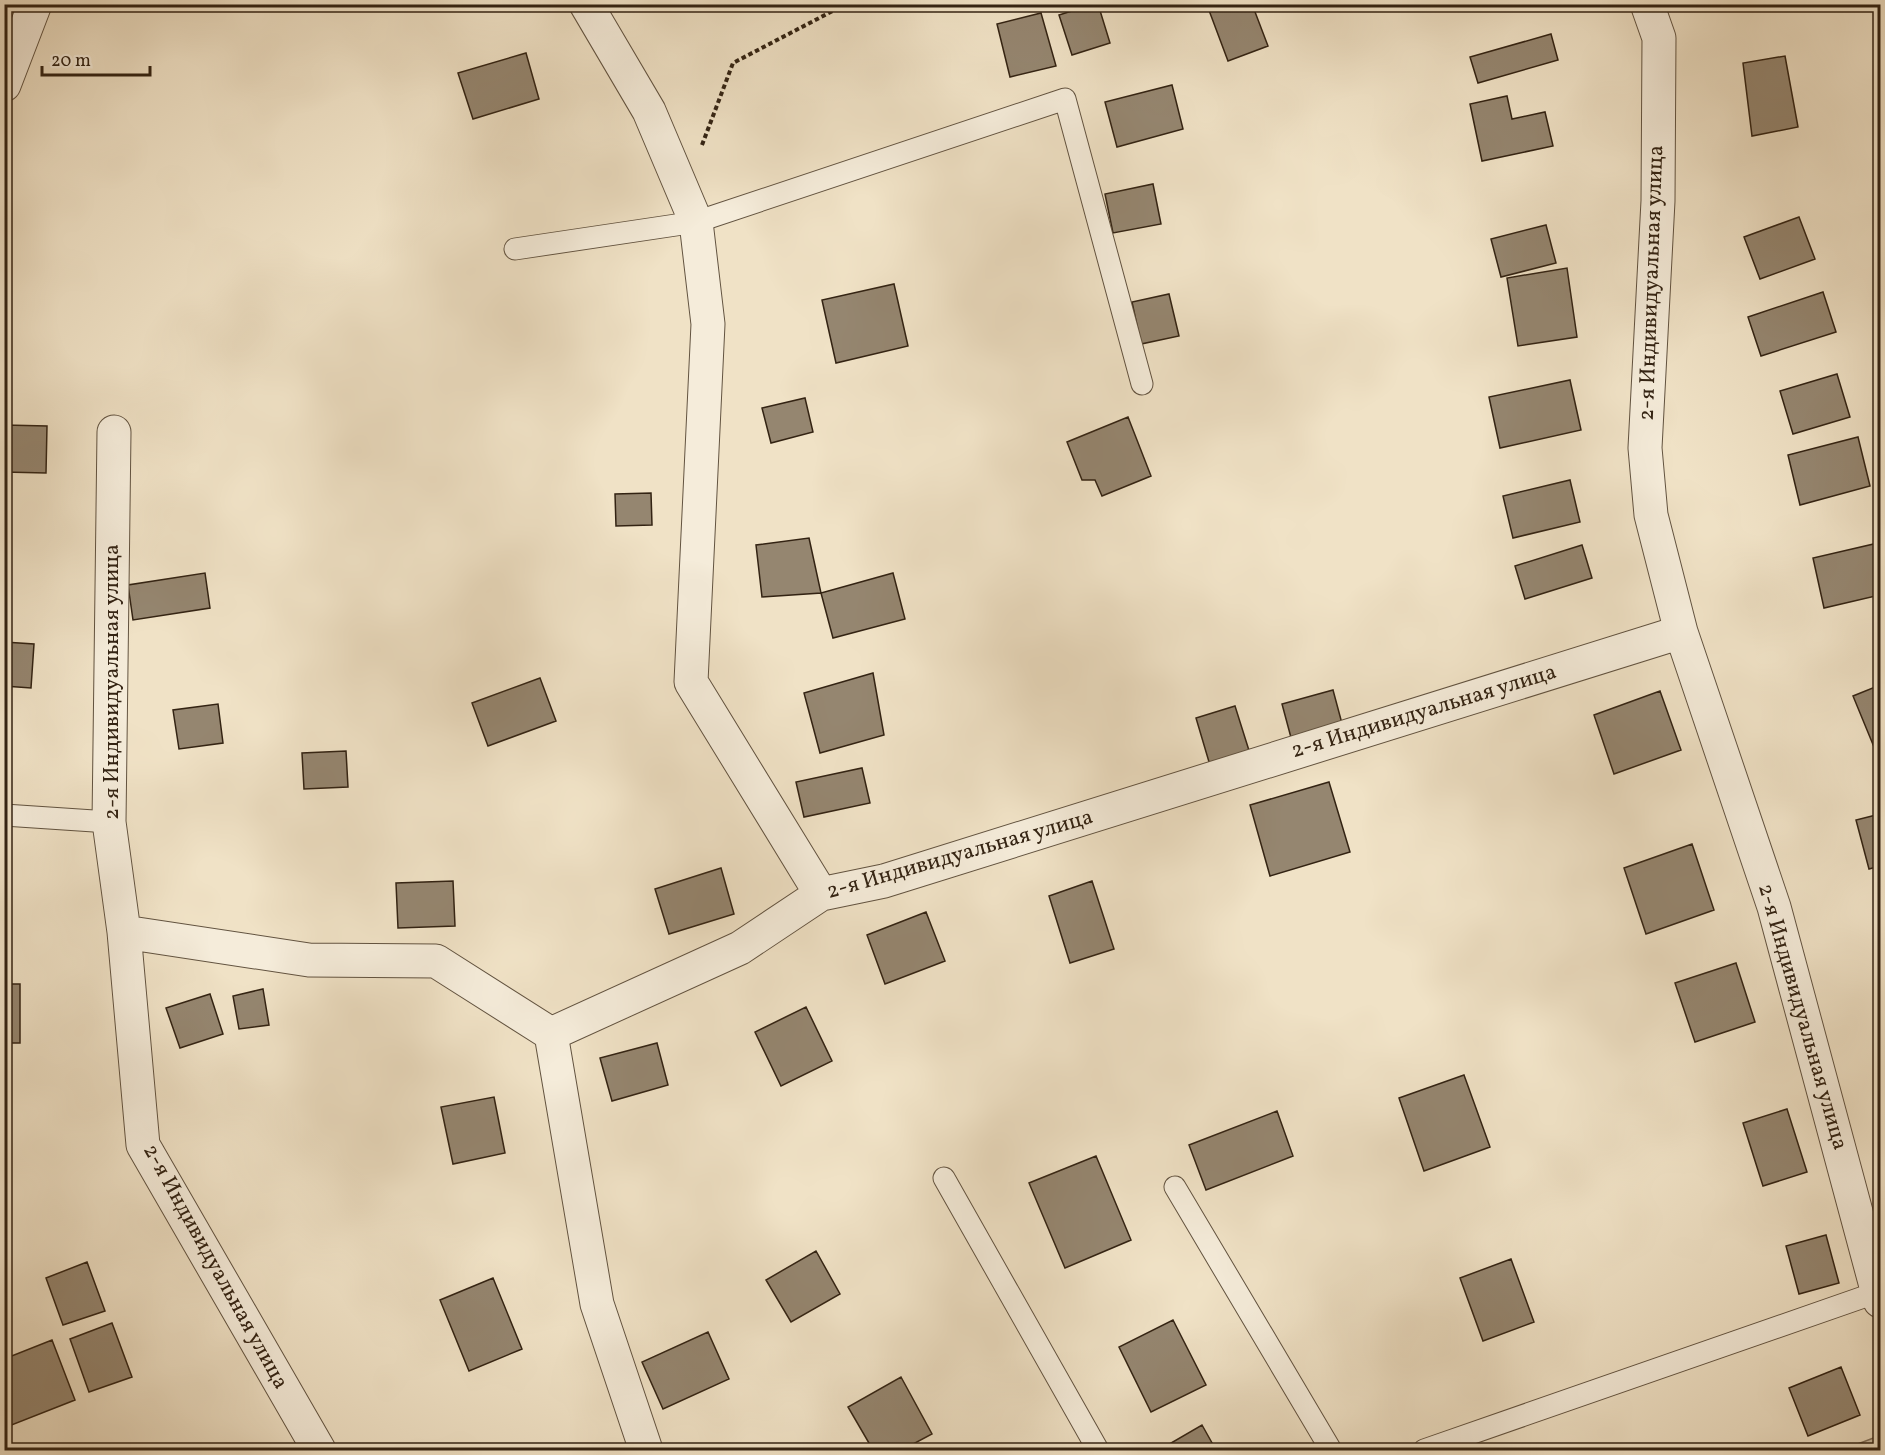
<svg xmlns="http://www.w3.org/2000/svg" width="1885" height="1455" font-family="Vollkorn,serif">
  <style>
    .pitch { fill: #d0c2a8; stroke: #82725e; stroke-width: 1.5 }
    .building { fill: #958670; stroke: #332313; stroke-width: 1.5 }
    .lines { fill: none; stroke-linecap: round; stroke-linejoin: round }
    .service-casing { stroke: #625340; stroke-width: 23 }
    .minor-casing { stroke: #625340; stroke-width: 35 }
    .path { stroke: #332313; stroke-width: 4; stroke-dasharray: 4.5 3; stroke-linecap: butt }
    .service { stroke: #f5ecda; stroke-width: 21 }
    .minor { stroke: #f5ecda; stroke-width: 33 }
    .labels { text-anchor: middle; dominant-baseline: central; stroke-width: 4.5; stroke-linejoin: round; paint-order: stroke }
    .street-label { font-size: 22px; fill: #332313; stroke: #f5ecda }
  </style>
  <rect width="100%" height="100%" fill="#f0e2c6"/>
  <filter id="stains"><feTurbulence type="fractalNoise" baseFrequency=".00333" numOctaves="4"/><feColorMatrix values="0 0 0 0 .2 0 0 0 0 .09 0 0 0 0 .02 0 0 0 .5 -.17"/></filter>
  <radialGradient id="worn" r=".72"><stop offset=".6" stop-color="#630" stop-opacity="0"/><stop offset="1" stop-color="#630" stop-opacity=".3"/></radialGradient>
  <path class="pitch" d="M1876,1437L1880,1450H1842Z"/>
  <path class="building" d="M1094,4H1098L1110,43L1072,55L1059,15Z
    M1252,4L1268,46L1228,61L1207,5Z
    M1041,13L1056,66L1010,77L997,24Z
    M1551,34L1558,60L1478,83L1470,57Z
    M526,53L539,99L473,119L458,73Z
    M1785,56L1798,127L1752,136L1743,63Z
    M1172,85L1183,129L1117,147L1105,102Z
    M1507,96L1512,119L1545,112L1553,146L1482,161L1470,104Z
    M1153,184L1161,224L1113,233L1105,194Z
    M1799,217L1815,259L1760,279L1744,237Z
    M1546,225L1556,263L1501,277L1491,239Z
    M1567,268L1577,337L1518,346L1507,278Z
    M894,284L908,346L836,363L822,300Z
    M1823,292L1836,332L1761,356L1748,317Z
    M1169,294L1179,336L1141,344L1132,302Z
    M1837,374L1850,417L1793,434L1780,391Z
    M1570,380L1581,430L1500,448L1489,397Z
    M805,398L813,432L771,443L762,408Z
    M1128,417L1151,476L1102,496L1095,480H1082L1067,442Z
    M4,425L47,426L46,473L4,472Z
    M1858,437L1870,486L1800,505L1788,455Z
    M1570,480L1580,522L1513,538L1503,496Z
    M651,493L652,525L616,526L615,494Z
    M809,538L821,593L762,597L756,545Z
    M1878,543L1880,554V595L1824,608L1813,558Z
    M1582,545L1592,578L1525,599L1515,566Z
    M205,573L210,608L133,620L128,585Z
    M893,573L905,619L833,638L821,593Z
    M4,642L34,644L31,688L4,686Z
    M873,673L884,735L820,753L804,693Z
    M540,678L556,721L488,746L472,703Z
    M1880,685V744L1874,747L1853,696Z
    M1333,690L1344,731L1293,745L1282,704Z
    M1660,691L1681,750L1614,774L1594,715Z
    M218,704L223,743L179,749L173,710Z
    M1235,706L1252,760L1212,772L1196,718Z
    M346,751L348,787L304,789L302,753Z
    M862,768L870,803L804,817L796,782Z
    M1329,782L1350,852L1270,876L1250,805Z
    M1880,814V866L1869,869L1856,820Z
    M1692,844L1714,910L1646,934L1624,868Z
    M721,868L734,914L669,934L655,889Z
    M453,881L455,926L398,928L396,883Z
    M1092,881L1114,949L1070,963L1049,896Z
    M926,912L945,961L885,984L867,935Z
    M1736,963L1755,1022L1695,1042L1675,983Z
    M4,984H20V1043H4Z
    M263,989L269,1025L239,1029L233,996Z
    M210,994L223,1034L180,1048L166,1008Z
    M806,1007L832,1061L781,1086L755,1032Z
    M657,1043L668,1085L612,1101L600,1058Z
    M1464,1075L1490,1147L1424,1171L1399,1098Z
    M494,1097L505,1153L453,1164L441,1107Z
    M1787,1109L1807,1172L1763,1186L1743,1123Z
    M1277,1111L1293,1156L1206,1190L1189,1145Z
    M1096,1156L1131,1240L1065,1268L1029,1183Z
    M1826,1235L1839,1283L1799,1294L1786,1246Z
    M816,1251L840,1294L791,1322L766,1280Z
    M1511,1259L1534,1322L1483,1341L1460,1278Z
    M87,1262L105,1311L63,1325L46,1278Z
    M493,1278L522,1349L469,1371L440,1300Z
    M1173,1320L1206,1385L1151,1412L1119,1347Z
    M112,1323L132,1377L89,1392L70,1339Z
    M708,1332L729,1379L663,1409L642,1362Z
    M52,1340L75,1400L4,1428V1359Z
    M1841,1367L1860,1415L1808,1436L1789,1388Z
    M901,1377L932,1434L902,1450H873L848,1407Z
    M1202,1425L1216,1450H1159Z"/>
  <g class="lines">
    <defs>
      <path id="service" d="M515,249L696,222L1065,99L1142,384
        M4,815L109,822
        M944,1178L1098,1450
        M1175,1187L1331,1450
        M1424,1450L1878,1292"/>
      <path id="minor" d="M586,4L649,111L696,222L708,324L691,682L821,894
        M1647,4L1659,38L1658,201L1645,448L1651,515L1681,632L1774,907L1880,1301
        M4,85L35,4
        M114,432L109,822L124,932L143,1145L319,1450
        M124,932L309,960L436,961L551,1034L740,948L821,894L884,881L1681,632
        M551,1034L597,1304L646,1450"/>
    </defs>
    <use href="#service" class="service-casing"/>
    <use href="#minor" class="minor-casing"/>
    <path class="path" d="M702,145L733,63L846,4"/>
    <use href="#service" class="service"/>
    <use href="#minor" class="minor"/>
  </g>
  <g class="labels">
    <g class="street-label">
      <text transform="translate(1652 283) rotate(-88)">2-я Индивидуальная улица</text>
      <text transform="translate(112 682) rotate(-90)">2-я Индивидуальная улица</text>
      <text transform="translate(1424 712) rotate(-17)">2-я Индивидуальная улица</text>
      <text transform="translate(960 855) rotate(-16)">2-я Индивидуальная улица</text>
      <text transform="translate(1802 1017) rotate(74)">2-я Индивидуальная улица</text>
      <text transform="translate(215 1267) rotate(61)">2-я Индивидуальная улица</text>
    </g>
  </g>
  <rect width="1885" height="1455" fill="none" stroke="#f0e2c6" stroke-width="24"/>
  <rect x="6" y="6" width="1873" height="1443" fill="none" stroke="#332313" stroke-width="3"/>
  <rect x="12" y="12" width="1861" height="1431" fill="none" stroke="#332313" stroke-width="1.5"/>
  <path d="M42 66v9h108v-9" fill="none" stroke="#332313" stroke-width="3"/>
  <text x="51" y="66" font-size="18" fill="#332313" stroke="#f5ecda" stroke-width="4.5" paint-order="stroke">20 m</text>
  <rect width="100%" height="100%" filter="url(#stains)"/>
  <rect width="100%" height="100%" fill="url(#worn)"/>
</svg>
